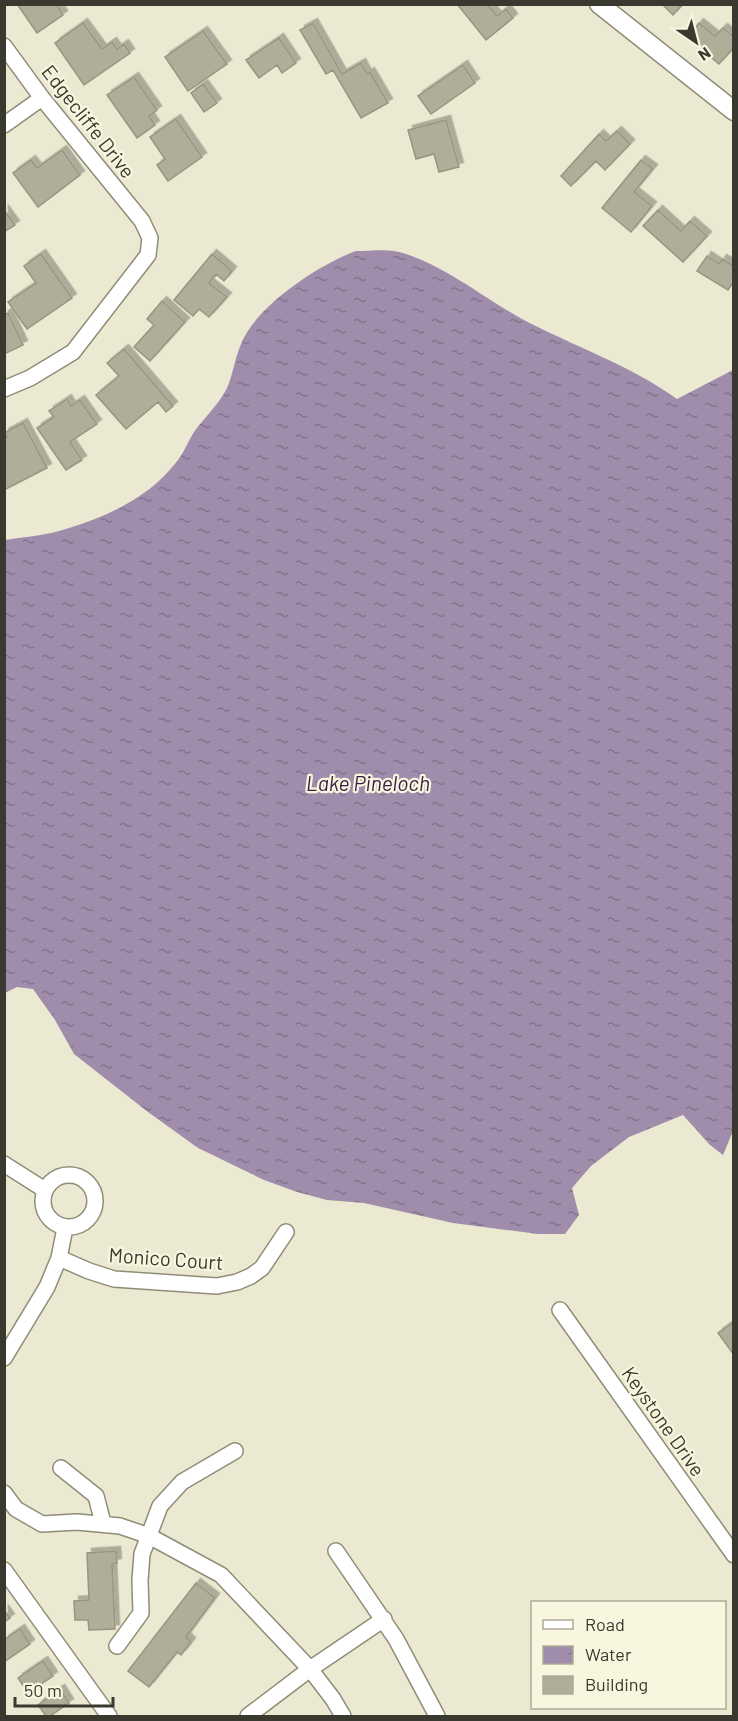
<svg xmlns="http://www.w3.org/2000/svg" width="738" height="1721" font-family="Barlow,sans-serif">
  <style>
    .water { fill: url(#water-ripples) }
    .building { fill: #b0ad98; stroke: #989580; stroke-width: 1.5; filter: url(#shadow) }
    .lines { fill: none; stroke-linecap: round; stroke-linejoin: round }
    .minor-casing { stroke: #8f8d78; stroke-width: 18 }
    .tertiary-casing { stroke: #8f8d78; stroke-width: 21 }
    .minor { stroke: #fff; stroke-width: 15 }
    .tertiary { stroke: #fff; stroke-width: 18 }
    .labels { text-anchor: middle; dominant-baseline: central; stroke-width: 4.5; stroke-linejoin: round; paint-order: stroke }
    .street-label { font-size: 20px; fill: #3a3930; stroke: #f9f6df }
    .water-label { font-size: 21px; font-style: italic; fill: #381c45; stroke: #f9f6df }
  </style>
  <defs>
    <pattern id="water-ripples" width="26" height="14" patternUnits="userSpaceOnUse" patternTransform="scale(1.5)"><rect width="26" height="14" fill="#a08dab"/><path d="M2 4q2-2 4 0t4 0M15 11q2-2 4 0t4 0" fill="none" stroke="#83748c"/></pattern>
    <filter id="shadow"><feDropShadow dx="4.5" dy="-4.5" stdDeviation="0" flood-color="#0004"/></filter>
  </defs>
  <rect width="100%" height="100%" fill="#ece9d2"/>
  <path class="water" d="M356,251C372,251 391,248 406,254C448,268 484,298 522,319C573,346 630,365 677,399L733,370V1131L723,1155L710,1145L683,1115L629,1137L591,1166L572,1188L579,1215L565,1234H538L453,1223L364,1203L327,1200L297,1192L264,1180L198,1148L148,1112L74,1054L55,1020L33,989L17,987L5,993V540C22,537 42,536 59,531C104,518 149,499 178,460C185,451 188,441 194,432C204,418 219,404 227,388C233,374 235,358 241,344C256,306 318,265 356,251Z"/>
  <path class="building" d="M17,4H56L63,15L37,33Z
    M457,4H487L497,16L506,9L513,18L486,40Z
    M662,4H683L673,15Z
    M83,23L102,49L112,42L117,49L124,44L130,53L84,85L55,43Z
    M313,23L342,74L361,63L367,74L370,72L388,103L361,118L333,70L326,74L300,30Z
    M699,23L715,36L723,28L734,37V47L719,64L687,38Z
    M203,31L227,64L188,91L165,57Z
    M279,38L296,63L282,73L277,65L259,78L246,60Z
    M463,65L475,83L431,114L418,96Z
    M134,77L157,110L149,116L155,125L137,138L107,95Z
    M203,84L217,103L204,112L191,93Z
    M176,119L202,157L168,181L157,165L165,159L150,137Z
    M446,120L459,167L439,172L434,154L416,159L408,130Z
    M617,131L630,144L605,170L596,161L571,186L561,176L599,134L606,141Z
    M62,150L80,175L38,207L13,173L31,160L37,168Z
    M641,160L653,169L634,192L652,206L631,232L602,208Z
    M4,210L15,225L4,232Z
    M658,210L681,231L690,221L707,236L683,262L643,226Z
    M41,254L72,298L27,329L8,302L36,283L24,266Z
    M212,254L232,271L224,281L216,274L209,283L227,297L209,317L199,309L193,316L174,300Z
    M707,256L719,264L722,259L734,266V281L728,290L697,271Z
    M162,301L185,322L150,361L134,347L154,325L147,319Z
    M8,313L23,345L4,354V315Z
    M124,349L173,406L166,412L158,402L126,429L96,395L119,376L107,363Z
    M67,399L71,406L80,400L97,424L70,442L82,460L66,470L37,428L54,417L49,411Z
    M23,423L47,468L4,490V439L7,437L4,433Z
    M734,1322V1355L718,1333Z
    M116,1551L117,1563L112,1564L115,1629L89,1630L88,1620H75L74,1601L89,1600L87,1553Z
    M196,1583L215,1598L186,1637L191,1642L181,1655L177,1652L149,1687L128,1671Z
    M4,1610L10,1618L4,1622Z
    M20,1629L30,1644L4,1662V1640Z
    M43,1661L53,1676L28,1693L18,1678Z
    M60,1689L69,1703L50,1716H46L38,1705Z"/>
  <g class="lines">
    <defs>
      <path id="minor" d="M4,46L42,98L142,221L150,238L148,255L73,352L30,378L4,389
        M4,125L42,98
        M4,1164L45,1190
        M43 1201a26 26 0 1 1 52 0a26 26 0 1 1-52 0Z
        M59,1258L89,1271L114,1279L217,1286L237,1282L251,1276L262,1268L286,1232
        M560,1310L734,1555
        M4,1358L47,1287L59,1258L65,1228
        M61,1468L96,1496L103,1523
        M4,1493L16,1509L42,1524L77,1522L120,1526L149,1536L221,1575L310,1669L333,1699L343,1716
        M336,1551L396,1639L437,1716
        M4,1570L109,1716
        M117,1646L141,1613L140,1580L142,1554L160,1506L182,1482L235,1451
        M248,1716L310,1669L384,1619"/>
      <path id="tertiary" d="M599,4L734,111"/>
    </defs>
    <use href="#minor" class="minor-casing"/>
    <use href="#tertiary" class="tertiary-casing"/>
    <use href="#minor" class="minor"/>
    <use href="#tertiary" class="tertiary"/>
  </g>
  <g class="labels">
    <g class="street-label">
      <text transform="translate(89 121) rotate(52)">Edgecliffe Drive</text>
      <text transform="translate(166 1258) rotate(4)">Monico Court</text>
      <text transform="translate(664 1421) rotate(55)">Keystone Drive</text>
    </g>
    <g class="water-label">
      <text x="368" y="782">Lake Pineloch</text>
    </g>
  </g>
  <rect width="738" height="1721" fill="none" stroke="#3a3930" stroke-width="12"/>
  <rect x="531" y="1601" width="195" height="108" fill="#f9f6df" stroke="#adaa99" stroke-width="1.5"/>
  <rect x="543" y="1620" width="30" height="9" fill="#ffffff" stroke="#adaa99" stroke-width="1.5"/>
  <text x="585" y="1631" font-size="18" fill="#3a3930">Road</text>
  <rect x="543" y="1646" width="30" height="18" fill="url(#water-ripples)" stroke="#adaa99" stroke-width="1.5"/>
  <text x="585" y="1661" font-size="18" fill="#3a3930">Water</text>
  <rect x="543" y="1676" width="30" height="18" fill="#b0ad98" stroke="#adaa99" stroke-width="1.5"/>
  <text x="585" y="1691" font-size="18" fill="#3a3930">Building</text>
  <g transform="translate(696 42) rotate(145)" stroke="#f9f6df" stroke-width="4.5" paint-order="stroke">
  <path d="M0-4.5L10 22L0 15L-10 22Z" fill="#3a3930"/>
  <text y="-9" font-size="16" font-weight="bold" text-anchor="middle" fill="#3a3930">N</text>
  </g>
  <path d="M15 1697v9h98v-9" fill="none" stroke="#3a3930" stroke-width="3"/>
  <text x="24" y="1697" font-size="18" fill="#3a3930" stroke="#f9f6df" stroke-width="4.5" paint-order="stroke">50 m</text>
</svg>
